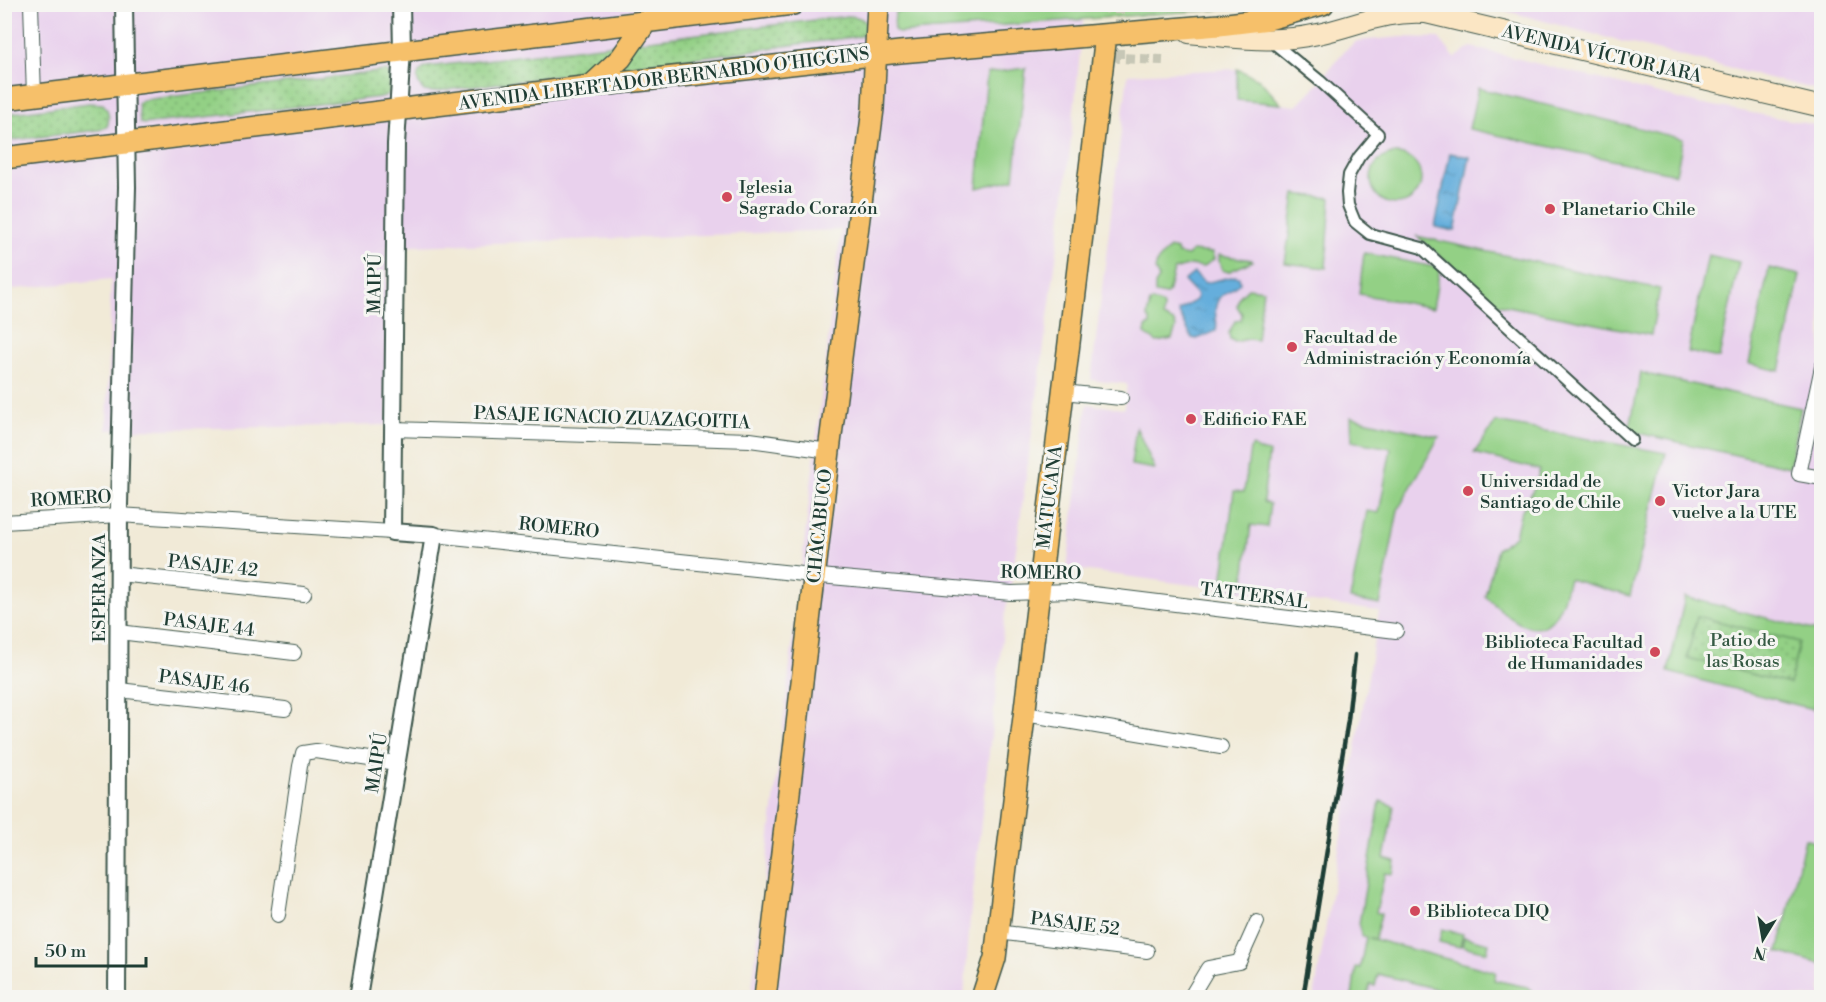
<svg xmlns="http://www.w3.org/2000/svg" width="1826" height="1002" font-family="'Libre Bodoni',serif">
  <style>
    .built { fill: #e9d1ed }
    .grass { fill: #93d085; stroke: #59865c; stroke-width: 1.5 }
    .park { fill: url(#park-dots); stroke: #59865c; stroke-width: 1.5 }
    .water { fill: url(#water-ripples); stroke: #427688; stroke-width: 1.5 }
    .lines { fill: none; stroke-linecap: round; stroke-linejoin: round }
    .pedestrian-tunnel { stroke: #c7c7b6; stroke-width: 10; stroke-dasharray: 10 5; stroke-linecap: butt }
    .pedestrian-casing { stroke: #3e574c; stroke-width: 14 }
    .minor-casing { stroke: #3e574c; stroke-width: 16 }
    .tertiary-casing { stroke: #3e574c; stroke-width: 20 }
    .secondary-casing { stroke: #3e574c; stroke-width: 22 }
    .primary-casing { stroke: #3e574c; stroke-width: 24 }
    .pedestrian { stroke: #fff; stroke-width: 10 }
    .minor { stroke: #fff; stroke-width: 14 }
    .tertiary { stroke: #fff; stroke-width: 16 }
    .secondary { stroke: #fbe6c4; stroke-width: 20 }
    .primary { stroke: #f6c06b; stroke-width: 21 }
    .rail { stroke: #1f3d34; stroke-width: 4.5 }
    .poi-dot { fill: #d1495b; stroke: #f6f6f2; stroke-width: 2 }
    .labels { text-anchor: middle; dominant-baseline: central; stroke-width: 6; stroke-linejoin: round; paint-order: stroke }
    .street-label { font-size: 18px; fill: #1f3d34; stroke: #f6f6f2 }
    .poi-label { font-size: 18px; fill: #1f3d34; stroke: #f6f6f2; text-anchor: start }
    .park-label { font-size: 18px; fill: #365a44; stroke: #f6f6f2 }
  </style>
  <defs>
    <pattern id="park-dots" width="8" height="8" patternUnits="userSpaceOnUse" patternTransform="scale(1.5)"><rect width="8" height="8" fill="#93d085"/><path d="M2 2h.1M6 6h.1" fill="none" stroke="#77aa6e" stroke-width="1.8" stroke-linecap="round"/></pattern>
    <pattern id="water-ripples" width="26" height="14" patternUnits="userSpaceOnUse" patternTransform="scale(1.5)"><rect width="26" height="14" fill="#65aedc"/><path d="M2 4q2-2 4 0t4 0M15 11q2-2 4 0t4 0" fill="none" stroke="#538fb3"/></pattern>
  </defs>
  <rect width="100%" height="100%" fill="#f6f6f2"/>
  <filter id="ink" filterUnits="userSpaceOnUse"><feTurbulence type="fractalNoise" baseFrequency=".0167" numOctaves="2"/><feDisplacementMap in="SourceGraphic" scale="12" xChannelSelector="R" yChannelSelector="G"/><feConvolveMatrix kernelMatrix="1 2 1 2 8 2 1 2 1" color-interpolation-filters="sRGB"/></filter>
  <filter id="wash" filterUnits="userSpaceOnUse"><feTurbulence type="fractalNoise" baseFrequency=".008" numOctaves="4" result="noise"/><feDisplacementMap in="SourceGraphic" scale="24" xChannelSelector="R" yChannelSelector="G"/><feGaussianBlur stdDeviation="1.35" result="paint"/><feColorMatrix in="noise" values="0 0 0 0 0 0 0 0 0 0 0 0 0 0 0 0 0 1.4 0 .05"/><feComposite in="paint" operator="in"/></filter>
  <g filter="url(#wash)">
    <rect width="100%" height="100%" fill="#f1ead7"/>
    <path class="built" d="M4,5H1085L1066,186L1011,586L1005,613L970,918L964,997H751L841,230L387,247V425L107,430L111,279L5,290Z
      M1483,5H1821V91L1612,39Z
      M1401,37L1439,38L1455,58L1471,47L1703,105H1709L1821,126V997H1314L1379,611L1067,568L1087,404L1124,409L1127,384L1091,380L1128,74L1237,69L1271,91L1281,104L1296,106L1316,86L1344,51L1357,41Z"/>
    <path class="grass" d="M1013,4H1267V5L1251,7L898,33L894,30L895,12Z
      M1026,68L1014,179L977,188L987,73Z
      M1237,69L1259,79L1281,104L1237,100Z
      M1478,88L1683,139L1676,174L1469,129Z
      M1371 179a25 25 0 1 1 50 0a25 25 0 1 1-50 0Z
      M1295,194L1331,198L1326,268L1285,263Z
      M1416,236L1660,289L1651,335L1498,304Z
      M1169,248L1177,250L1178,254L1188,256L1192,251L1212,253L1214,259L1203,267L1190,265L1174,270L1168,293L1165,295L1155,293V285L1159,279L1155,270L1157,262Z
      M1364,253L1440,268L1433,308L1359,294Z
      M1219,255L1252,260L1253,261L1228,272L1222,270L1219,262Z
      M1708,255L1739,262L1719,358L1688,352Z
      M1769,268L1800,275L1780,371L1749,364Z
      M1248,288L1263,290L1257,340L1248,339L1235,342L1230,339L1229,333L1235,321L1241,320L1242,314L1237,306L1239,297Z
      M1152,301L1161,304L1164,307L1163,317L1174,322L1176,328L1172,339L1157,342L1145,334L1146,327L1150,325V320L1147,316L1150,303Z
      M1641,373L1801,408L1789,467L1629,431Z
      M1351,417L1439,437L1398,510L1380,605L1350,599L1367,511L1379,513L1391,448L1352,441Z
      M1496,422L1666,453L1630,596L1569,579C1566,587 1565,595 1562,602C1544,652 1509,618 1485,596L1497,549L1515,536L1520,515L1534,488L1540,470L1474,453Z
      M1136,427L1155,469L1131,465Z
      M1253,446L1258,450L1269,452L1263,502L1270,504L1267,527L1251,525L1243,587L1222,584L1234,491L1244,492L1250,449Z
      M1685,597L1821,632V676L1813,709L1668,672Z
      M1380,801L1394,806L1384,858L1395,861L1393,874L1385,873L1376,912L1381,914L1375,939L1369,938L1496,972L1494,980L1527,987L1532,991L1530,997H1453V993L1378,974L1375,986L1370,985L1367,997H1352L1356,967L1360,968L1366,937L1362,936L1359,924Z
      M1805,839L1821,844V964L1778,952Z
      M1442,929L1463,934L1460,947L1439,942Z
      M1464,937L1489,943L1487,952L1462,946Z"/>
    <path class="park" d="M848,16C861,17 868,18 865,33L861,36L431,92L424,91C415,82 415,72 427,67Z
      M385,71L389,73L390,90L388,95L381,97L144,124L140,123L138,103L143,100Z
      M89,103L103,104C109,110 110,119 107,127L99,130L5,141V114Z
      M1697,616L1799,642L1790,684L1687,658Z"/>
    <path class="water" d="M1450,153L1470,157L1455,231L1435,227Z
      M1194,273L1205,283L1235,276L1239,277L1240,283L1219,298C1211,313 1219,318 1216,331L1197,339L1192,338L1178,311L1196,300L1197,295L1184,281Z"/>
  </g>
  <g filter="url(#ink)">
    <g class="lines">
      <path class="pedestrian-tunnel" d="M1119,4V58L1163,60
        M1104,9L1118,4"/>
      <defs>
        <path id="pedestrian" d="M1270,40L1320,81L1378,134L1359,157L1349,175L1347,193L1348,205L1355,222L1370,234L1422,248L1632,440"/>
        <path id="minor" d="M31,4L34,96
          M646,22L652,4
          M1822,367L1799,474L1822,478
          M1063,392L1121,398
          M393,429L750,440L829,451
          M4,522L119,515L392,532
          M434,535L831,577L1011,593L1069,591L1396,631
          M119,574L304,594
          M119,632L294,653
          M119,690L285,709
          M1025,714L1221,747
          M278,915L300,766L303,753L316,751L396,763
          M998,932L1147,951
          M1190,998L1208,968L1239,962L1257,922"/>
        <path id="tertiary" d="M117,998L119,505L127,187L124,4
          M358,998L434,535L392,532L396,144L402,50L401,4"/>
        <path id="secondary" d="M1189,33C1233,38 1274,44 1318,34C1356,26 1385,10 1426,13L1822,107"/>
        <path id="primary" d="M591,86L621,58L646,22
          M4,99L793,4
          M4,158L591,86L900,52L1219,25L1269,19L1323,4
          M765,998L829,451L873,109L878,4
          M982,998L995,958L1106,35"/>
      </defs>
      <use href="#pedestrian" class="pedestrian-casing"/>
      <use href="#minor" class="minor-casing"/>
      <use href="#tertiary" class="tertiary-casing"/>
      <use href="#secondary" class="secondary-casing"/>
      <use href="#primary" class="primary-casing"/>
      <use href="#pedestrian" class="pedestrian"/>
      <use href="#minor" class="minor"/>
      <use href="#tertiary" class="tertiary"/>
      <use href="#secondary" class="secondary"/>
      <use href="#primary" class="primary"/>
      <path class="rail" d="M1303,998L1348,720L1355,655"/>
    </g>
  </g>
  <g class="poi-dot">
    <circle cx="727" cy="197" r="6"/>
    <circle cx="1550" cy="209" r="6"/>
    <circle cx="1292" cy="347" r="6"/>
    <circle cx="1191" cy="419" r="6"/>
    <circle cx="1468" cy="491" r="6"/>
    <circle cx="1660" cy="501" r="6"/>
    <circle cx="1655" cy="652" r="6"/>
    <circle cx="1415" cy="911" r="6"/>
  </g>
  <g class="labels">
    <g class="street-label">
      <text transform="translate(1602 54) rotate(13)">AVENIDA VÍCTOR JARA</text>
      <text transform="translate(664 79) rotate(-7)">AVENIDA LIBERTADOR BERNARDO O'HIGGINS</text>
      <text transform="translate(375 284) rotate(-89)">MAIPÚ</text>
      <text transform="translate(612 418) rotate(2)">PASAJE IGNACIO ZUAZAGOITIA</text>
      <text transform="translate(1050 497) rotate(-83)">MATUCANA</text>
      <text transform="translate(71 499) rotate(-3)">ROMERO</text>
      <text transform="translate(820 526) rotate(-84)">CHACABUCO</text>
      <text transform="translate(559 528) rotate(6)">ROMERO</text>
      <text transform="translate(213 566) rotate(6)">PASAJE 42</text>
      <text transform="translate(1041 573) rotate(1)">ROMERO</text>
      <text transform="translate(99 588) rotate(-90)">ESPERANZA</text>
      <text transform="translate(1254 596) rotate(7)">TATTERSAL</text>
      <text transform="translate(209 625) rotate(7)">PASAJE 44</text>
      <text transform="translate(204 682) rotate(7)">PASAJE 46</text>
      <text transform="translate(377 763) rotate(-81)">MAIPÚ</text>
      <text transform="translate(1075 924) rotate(7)">PASAJE 52</text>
    </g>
    <g class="poi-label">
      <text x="739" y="187">Iglesia<tspan x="739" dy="21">Sagrado Corazón</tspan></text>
      <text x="1562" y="209">Planetario Chile</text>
      <text x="1304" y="337">Facultad de<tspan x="1304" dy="21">Administración y Economía</tspan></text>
      <text x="1203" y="419">Edificio FAE</text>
      <text x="1480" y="481">Universidad de<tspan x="1480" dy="21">Santiago de Chile</tspan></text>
      <text x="1672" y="491">Victor Jara<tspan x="1672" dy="21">vuelve a la UTE</tspan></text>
      <text x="1643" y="642" text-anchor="end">Biblioteca Facultad<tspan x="1643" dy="21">de Humanidades</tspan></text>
      <text x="1427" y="911">Biblioteca DIQ</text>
    </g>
    <g class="park-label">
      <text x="1743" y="640">Patio de<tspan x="1743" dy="21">las Rosas</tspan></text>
    </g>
  </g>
  <rect width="1826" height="1002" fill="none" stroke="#f6f6f2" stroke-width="24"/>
  <g transform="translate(1763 939) rotate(191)" stroke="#f6f6f2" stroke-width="4.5" paint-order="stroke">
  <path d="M0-4.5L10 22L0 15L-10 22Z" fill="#1f3d34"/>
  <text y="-9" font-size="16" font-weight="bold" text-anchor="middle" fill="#1f3d34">N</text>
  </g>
  <path d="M36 957v9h110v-9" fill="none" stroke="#1f3d34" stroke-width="3"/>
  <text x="45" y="957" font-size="18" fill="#1f3d34" stroke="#f6f6f2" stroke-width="4.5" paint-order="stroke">50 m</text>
</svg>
